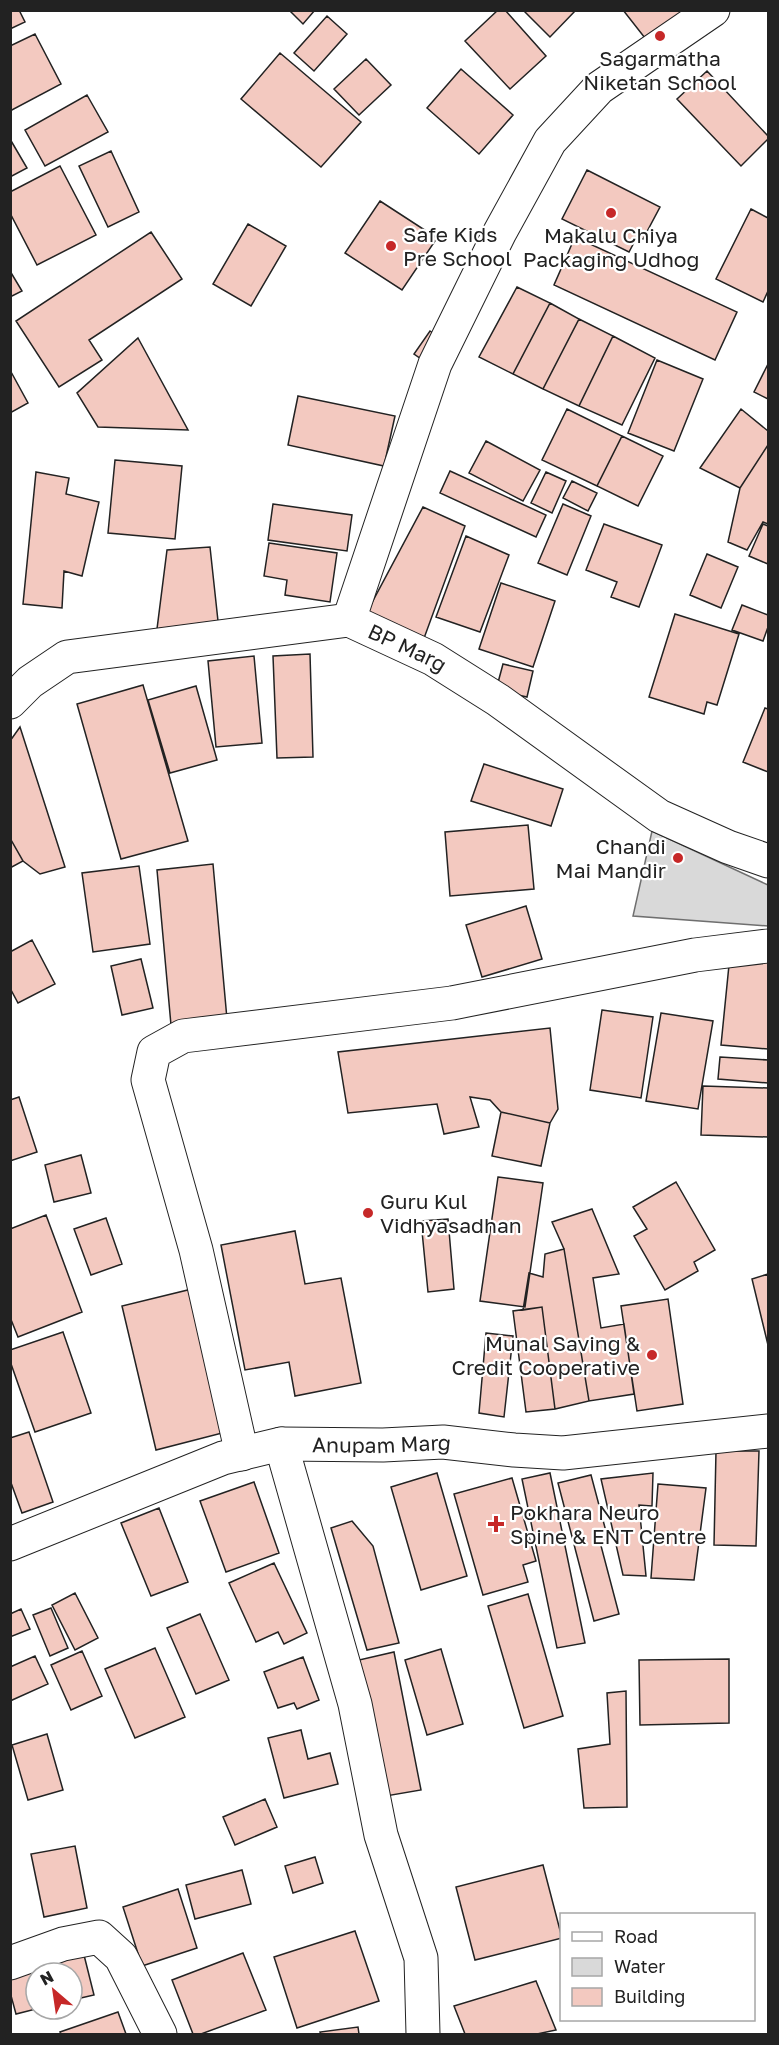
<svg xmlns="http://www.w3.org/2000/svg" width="779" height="2045" font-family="'Golos Text',sans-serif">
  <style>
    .water { fill: #d9d9d9; stroke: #6f6f6f; stroke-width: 1.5 }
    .building { fill: #f3c9c0; stroke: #222; stroke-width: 1.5 }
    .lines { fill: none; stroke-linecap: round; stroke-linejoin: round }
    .minor-casing { stroke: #222; stroke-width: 35 }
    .major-casing { stroke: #222; stroke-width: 35 }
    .minor { stroke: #fff; stroke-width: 33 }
    .major { stroke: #fff; stroke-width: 33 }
    .poi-dot { fill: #c62828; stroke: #fff; stroke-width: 2 }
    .labels { text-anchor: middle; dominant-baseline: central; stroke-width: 4.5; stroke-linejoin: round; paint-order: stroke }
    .poi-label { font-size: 21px; fill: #222; stroke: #fff; text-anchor: start }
    .street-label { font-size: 21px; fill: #222; stroke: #fff }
  </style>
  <rect width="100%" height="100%" fill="#fff"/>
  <path class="water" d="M652,831L768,885V926L633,916Z"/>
  <path class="building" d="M10,10H19L25,22L10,29Z
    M289,10H315L303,24Z
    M498,10H505L546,56L510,89L465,41Z
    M523,10H576L550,37Z
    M623,10H700L652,47Z
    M327,16L347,34L314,71L294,53Z
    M35,34L61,84L10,111V46Z
    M280,53L361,122L321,167L241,99Z
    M366,59L391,85L359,115L334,89Z
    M461,69L513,115L479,154L427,108Z
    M707,71L768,136V139L741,166L677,99Z
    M87,95L108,132L45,166L25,130Z
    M10,139L27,168L10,177Z
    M111,151L139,212L108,227L79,166Z
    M60,166L96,235L37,265L10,213V192Z
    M587,170L660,207L643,239L637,237L629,252L562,219Z
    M380,201L437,238L402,290L345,253Z
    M751,209L768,218V291L763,302L716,279Z
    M248,224L286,246L251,306L213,284Z
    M151,232L182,279L89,340L102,360L59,387L16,321Z
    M575,237L737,312L715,360L554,285Z
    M10,271L22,291L10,297Z
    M517,287L550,303L513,374L479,357Z
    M550,303L579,319L543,389L513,374Z
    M579,319L613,336L579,406L543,389Z
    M430,331L445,341L430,365L414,354Z
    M613,336L655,358L622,425L579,406Z
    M138,338L188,430L98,427L77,393Z
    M657,360L703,379L674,451L628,433Z
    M768,364V399L754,392Z
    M10,370L28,403L10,413Z
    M298,396L395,416L384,466L288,445Z
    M567,409L622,436L597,486L542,460Z
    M741,409L768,431V445L740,488L700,468Z
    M622,436L663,456L638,506L597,486Z
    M486,441L540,470L523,501L469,473Z
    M768,445V524L763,522L747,550L728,542L740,488Z
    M115,460L182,466L175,539L108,533Z
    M450,471L546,515L536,537L440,493Z
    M36,472L69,478L66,494L99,502L82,576L64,571L62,608L23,604Z
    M546,472L566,481L552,513L531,503Z
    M572,481L597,493L588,511L563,498Z
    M273,504L352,515L347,551L268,540Z
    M563,504L591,516L567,575L538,563Z
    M423,507L465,526L423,641L367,612Z
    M604,524L662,545L639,607L611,597L617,582L586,570Z
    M763,524L768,526V564L749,556Z
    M466,536L509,555L480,632L436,617Z
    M269,543L337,553L330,602L285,595L287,580L264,576Z
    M210,547L218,621L157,629L167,550Z
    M707,554L738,567L721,608L690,595Z
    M501,583L555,601L533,667L479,649Z
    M742,605L768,615V627L763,641L732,630Z
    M675,614L739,634L717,705L707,702L704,714L649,697Z
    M310,654L313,757L277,758L273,656Z
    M254,656L262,743L216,747L208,661Z
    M503,664L533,671L527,697L496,690Z
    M143,685L188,841L121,859L77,704Z
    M196,686L217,760L170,773L148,700Z
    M765,708L768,709V772L743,762Z
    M20,727L65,867L40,874L23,861L10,838V741Z
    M484,764L563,789L551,826L471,801Z
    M528,825L534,889L450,896L445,832Z
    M10,838L23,861L10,868Z
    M213,864L227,1019L171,1025L157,870Z
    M139,866L150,944L93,952L82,873Z
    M526,906L542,959L482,977L466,925Z
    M32,940L55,984L18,1003L10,988V952Z
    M730,955L768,958V1049L721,1045Z
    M141,959L153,1008L122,1015L111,966Z
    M602,1010L653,1017L641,1098L590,1090Z
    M661,1013L713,1021L698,1109L646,1101Z
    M550,1028L558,1109L550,1123L501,1112L490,1100L470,1097L479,1127L444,1134L437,1104L348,1113L338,1052Z
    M720,1057L768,1060V1083L718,1079Z
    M703,1086L768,1088V1137L701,1135Z
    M19,1097L37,1152L10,1161V1100Z
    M501,1112L550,1123L541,1166L492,1156Z
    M81,1155L91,1193L54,1202L45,1165Z
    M498,1177L543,1183L525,1307L480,1301Z
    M676,1182L715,1250L694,1262L698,1271L665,1290L634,1236L647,1229L633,1207Z
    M592,1209L619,1274L593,1278L601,1328L624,1324L634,1394L589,1401L564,1249L552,1222Z
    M46,1215L82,1312L18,1337L10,1317V1229Z
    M106,1218L122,1264L91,1275L74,1229Z
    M448,1219L454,1289L428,1292L421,1221Z
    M295,1231L305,1284L341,1278L361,1383L295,1396L289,1362L245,1370L221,1245Z
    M564,1249L589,1401L555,1409L542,1307L523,1310L529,1273L543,1277L545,1254Z
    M768,1274V1345L752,1279Z
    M196,1288L230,1431L156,1450L122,1306Z
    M668,1299L683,1404L637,1411L621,1306Z
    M542,1307L555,1409L526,1412L513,1311Z
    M63,1332L91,1413L35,1432L10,1361V1350Z
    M486,1333L513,1336L504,1417L479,1413Z
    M29,1432L53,1502L22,1513L10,1480V1438Z
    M716,1451H759L756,1546L714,1545Z
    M437,1473L467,1576L421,1590L391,1487Z
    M550,1473L585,1643L557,1648L522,1479Z
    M653,1473L652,1506L639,1505L646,1576L623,1575L601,1479Z
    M591,1475L608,1539L600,1542L619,1614L594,1621L558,1483Z
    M512,1478L536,1561L523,1565L528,1582L483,1595L454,1494Z
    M254,1482L279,1553L226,1572L200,1501Z
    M658,1484L706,1488L694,1580L651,1578Z
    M159,1508L188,1582L151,1596L121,1523Z
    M352,1521L373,1546L399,1643L367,1650L331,1528Z
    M274,1563L307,1633L284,1644L278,1632L256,1642L229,1583Z
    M75,1593L98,1638L75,1650L52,1605Z
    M528,1594L563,1716L524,1728L488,1606Z
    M51,1608L68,1648L50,1656L33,1615Z
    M21,1609L30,1629L10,1637V1614Z
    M200,1614L229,1680L196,1694L167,1628Z
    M155,1648L185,1717L135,1738L105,1669Z
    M441,1649L463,1724L427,1735L405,1660Z
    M82,1651L102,1696L71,1710L51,1665Z
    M394,1652L421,1790L386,1796L359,1660Z
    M35,1656L48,1684L10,1701V1667Z
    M303,1657L319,1700L297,1709L294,1703L278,1708L264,1672Z
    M729,1659V1723L640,1725L639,1660Z
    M626,1691L627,1807L584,1808L578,1749L610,1744L607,1693Z
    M301,1730L308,1759L330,1753L338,1784L284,1798L268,1738Z
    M47,1734L63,1790L28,1800L12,1745Z
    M265,1799L277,1827L235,1845L223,1817Z
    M75,1846L87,1908L44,1917L31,1854Z
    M315,1857L323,1883L293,1893L285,1866Z
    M543,1865L562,1938L475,1960L456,1887Z
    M242,1870L251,1904L195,1919L186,1885Z
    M178,1889L197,1948L142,1966L123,1907Z
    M355,1931L379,2001L297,2028L274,1957Z
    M243,1953L266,2010L201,2034H193L172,1980Z
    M84,1955L94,1995L72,2000V1973H36V2009L16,2014L10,1992V1973Z
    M536,1981L556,2030L537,2034H465L454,2006Z
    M118,2012L126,2034H61L60,2032Z
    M358,2027L359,2034H321L320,2032Z"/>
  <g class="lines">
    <defs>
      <g id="minor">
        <path d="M349,620L435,364L500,232L550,141L599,88L713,10"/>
        <path id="s1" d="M10,702L30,682L67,657L349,620L433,659L498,700L659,816L728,847L768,861"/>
        <path d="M281,1444L355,1704L381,1835L421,1958L423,2034"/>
        <path d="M242,1454L196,1250L148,1080L154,1052L183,1036L452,1003L695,955L768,946"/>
        <path d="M10,1963L63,1944L99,1937L121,1957L160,2034"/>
      </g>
      <g id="major">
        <path id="s2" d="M10,1544L223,1458L281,1444L383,1445L443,1442L514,1450L563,1453L768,1431"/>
      </g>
    </defs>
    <use href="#minor" class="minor-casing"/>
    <use href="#major" class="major-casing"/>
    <use href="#minor" class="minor"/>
    <use href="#major" class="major"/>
  </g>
  <g class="poi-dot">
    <circle cx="660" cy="36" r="6"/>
    <circle cx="611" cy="213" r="6"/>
    <circle cx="391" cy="246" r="6"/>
    <circle cx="678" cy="858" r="6"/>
    <circle cx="368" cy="1213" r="6"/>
    <circle cx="652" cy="1355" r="6"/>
    <path d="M493 1515h6v6h6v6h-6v6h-6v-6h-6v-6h6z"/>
  </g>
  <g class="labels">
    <g class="poi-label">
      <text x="660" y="58" text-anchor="middle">Sagarmatha<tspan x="660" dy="24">Niketan School</tspan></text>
      <text x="403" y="234">Safe Kids<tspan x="403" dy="24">Pre School</tspan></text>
      <text x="611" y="235" text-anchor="middle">Makalu Chiya<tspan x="611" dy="24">Packaging Udhog</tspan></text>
      <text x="666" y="846" text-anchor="end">Chandi<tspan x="666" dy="24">Mai Mandir</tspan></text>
      <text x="380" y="1201">Guru Kul<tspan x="380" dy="24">Vidhyasadhan</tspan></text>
      <text x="640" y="1343" text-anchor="end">Munal Saving &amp;<tspan x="640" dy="24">Credit Cooperative</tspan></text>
      <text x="510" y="1512">Pokhara Neuro<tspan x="510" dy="24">Spine &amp; ENT Centre</tspan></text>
    </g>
    <g class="street-label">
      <text stroke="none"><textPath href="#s1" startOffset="422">BP Marg</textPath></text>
      <text stroke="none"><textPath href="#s2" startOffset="390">Anupam Marg</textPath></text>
    </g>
  </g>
  <rect width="779" height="2045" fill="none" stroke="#222222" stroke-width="24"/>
  <rect x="560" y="1913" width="195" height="108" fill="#ffffff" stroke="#a7a7a7" stroke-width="1.5"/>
  <rect x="572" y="1932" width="30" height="9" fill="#ffffff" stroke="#a7a7a7" stroke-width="1.5"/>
  <text x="614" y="1943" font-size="18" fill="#222222">Road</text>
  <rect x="572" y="1958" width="30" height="18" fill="#d9d9d9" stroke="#a7a7a7" stroke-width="1.5"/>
  <text x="614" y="1973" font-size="18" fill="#222222">Water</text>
  <rect x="572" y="1988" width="30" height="18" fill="#f3c9c0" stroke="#a7a7a7" stroke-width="1.5"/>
  <text x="614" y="2003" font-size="18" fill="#222222">Building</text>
  <g transform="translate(54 1991) rotate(331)"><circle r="28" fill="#ffffff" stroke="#a7a7a7" stroke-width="1.5"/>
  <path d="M0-4.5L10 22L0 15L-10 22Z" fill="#c62828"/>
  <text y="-9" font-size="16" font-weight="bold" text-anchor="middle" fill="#222222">N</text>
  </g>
</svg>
